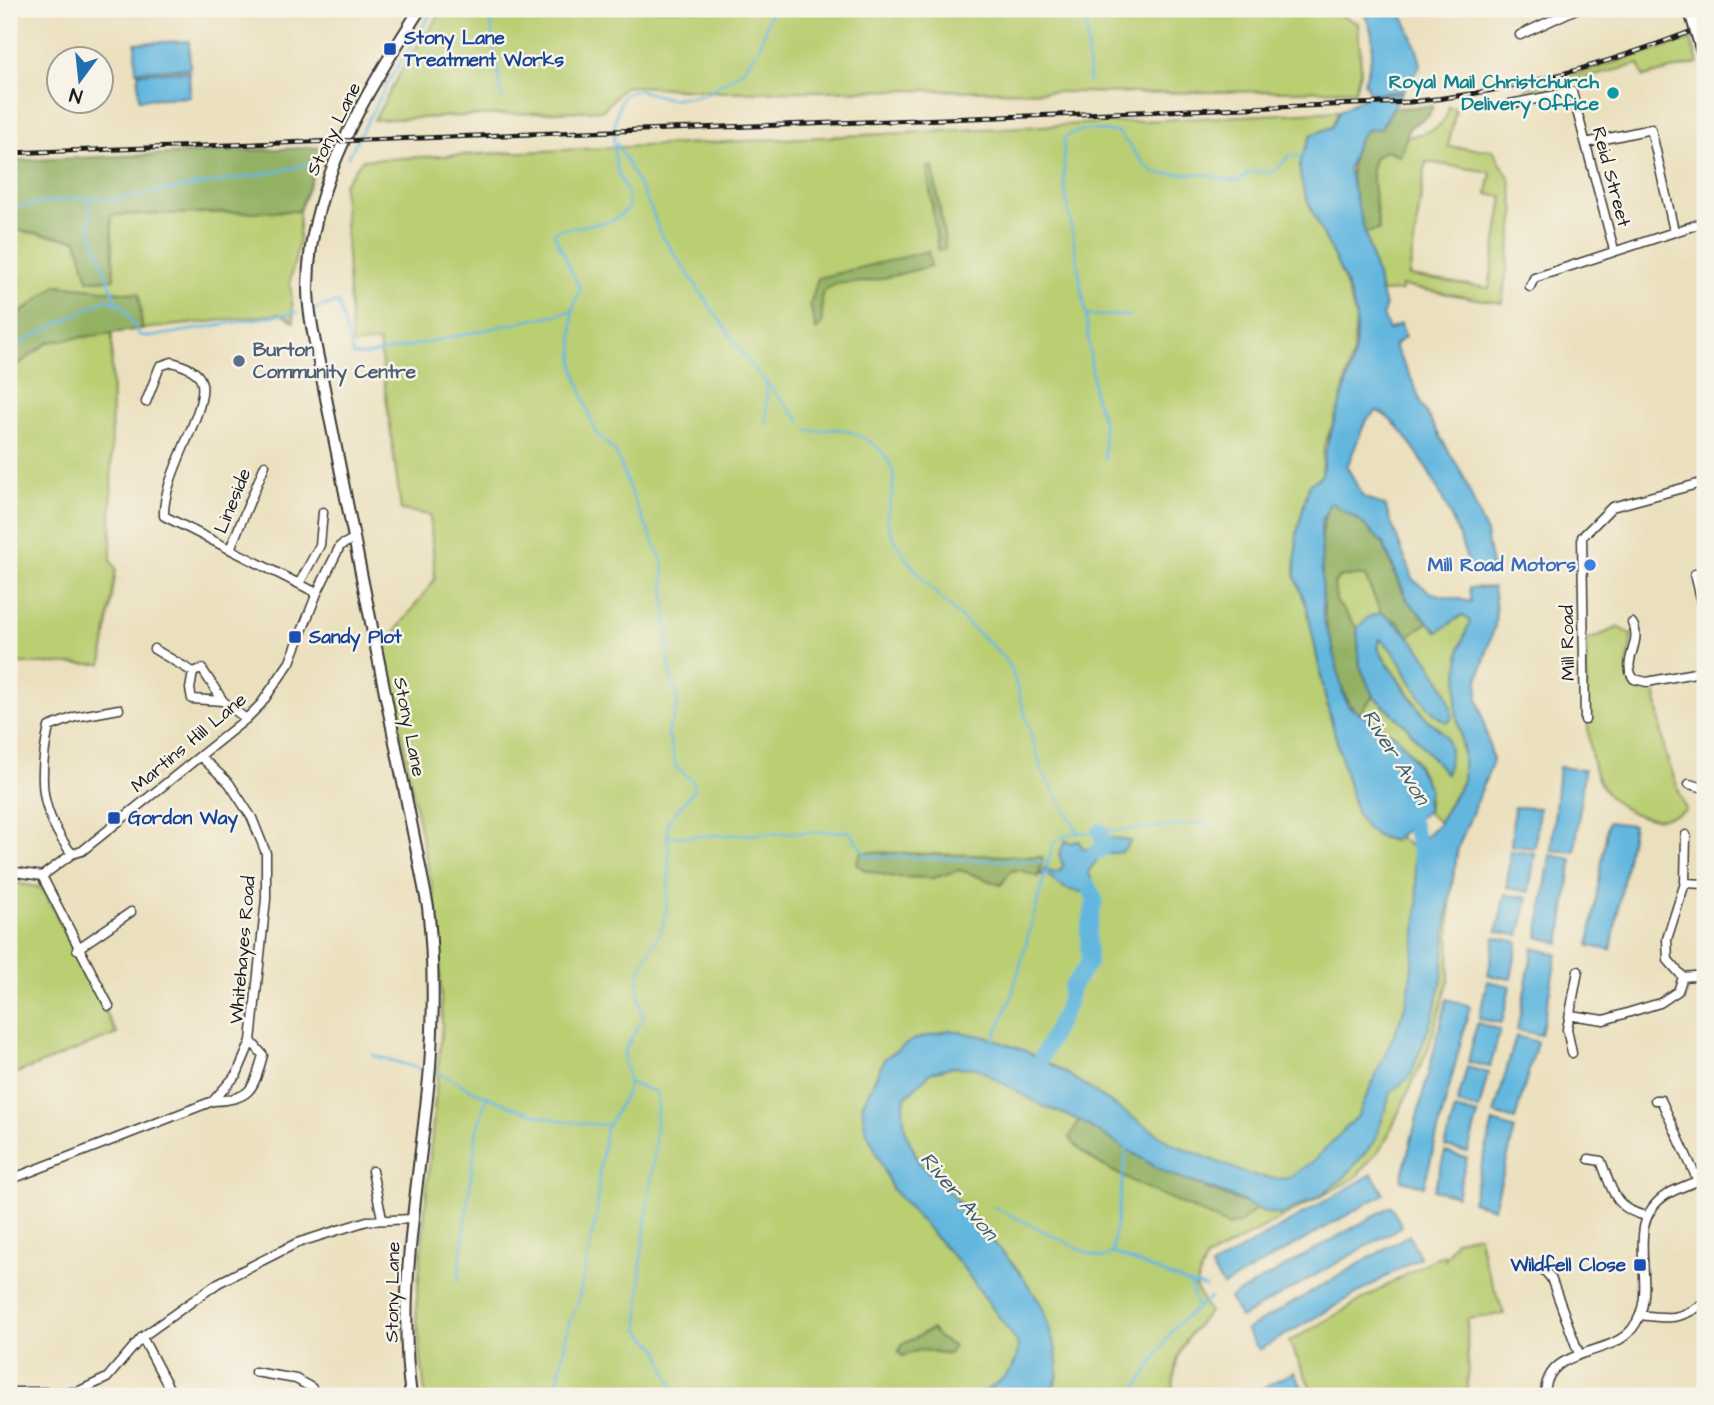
<svg xmlns="http://www.w3.org/2000/svg" width="1714" height="1405" font-family="'Architects Daughter',sans-serif">
  <style>
    .green { fill: #bace72; stroke: #6b7547; stroke-width: 2; fill-rule: evenodd }
    .forest { fill: #93b164; stroke: #586640; stroke-width: 2 }
    .water { fill: #63b7df; stroke: #406a7e; stroke-width: 2 }
    .lines { fill: none; stroke-linecap: round; stroke-linejoin: round }
    .stream { stroke: #63b7df; stroke-width: 2.5 }
    .river { stroke: #63b7df; stroke-width: 16 }
    .street-casing { stroke: #3b3934; stroke-width: 11 }
    .secondary-casing { stroke: #3b3934; stroke-width: 14 }
    .street { stroke: #fff; stroke-width: 8 }
    .secondary { stroke: #fff; stroke-width: 10 }
    .rail-casing { stroke: #1c1c1c; stroke-width: 5 }
    .rail { stroke: #f7f3e8; stroke-width: 2.5; stroke-dasharray: 8; stroke-linecap: butt }
    .secondary-bridge-casing { stroke: #3b3934; stroke-width: 14; stroke-linecap: butt }
    .secondary-bridge { stroke: #fff; stroke-width: 10 }
    .transit-dot { fill: #1a4fb4; stroke: #f7f3e8; stroke-width: 2.5 }
    .culture-dot { fill: #0f9aa8; stroke: #f7f3e8; stroke-width: 2.5 }
    .service-dot { fill: #5c6f8a; stroke: #f7f3e8; stroke-width: 2.5 }
    .shop-dot { fill: #3f7fe0; stroke: #f7f3e8; stroke-width: 2.5 }
    .labels { text-anchor: middle; dominant-baseline: central; stroke-width: 5; stroke-linejoin: round; paint-order: stroke }
    .transit-label { font-size: 19px; font-weight: bold; fill: #164399; stroke: #f7f3e8; text-anchor: start }
    .culture-label { font-size: 19px; font-weight: bold; fill: #0d838f; stroke: #f7f3e8; text-anchor: end }
    .street-label { font-size: 19px; fill: #1c1c1c; stroke: #f7f3e8 }
    .service-label { font-size: 19px; font-weight: bold; fill: #4e5e75; stroke: #f7f3e8; text-anchor: start }
    .shop-label { font-size: 19px; font-weight: bold; fill: #366cbe; stroke: #f7f3e8; text-anchor: end }
    .water-label { font-size: 21px; font-style: italic; fill: #385a6a; stroke: #f7f3e8 }
  </style>
  <rect width="100%" height="100%" fill="#f7f3e8"/>
  <filter id="ink" filterUnits="userSpaceOnUse"><feTurbulence type="fractalNoise" baseFrequency=".0143" numOctaves="2"/><feDisplacementMap in="SourceGraphic" scale="14" xChannelSelector="R" yChannelSelector="G"/><feConvolveMatrix kernelMatrix="1 2 1 2 8 2 1 2 1" color-interpolation-filters="sRGB"/></filter>
  <filter id="wash" filterUnits="userSpaceOnUse"><feTurbulence type="fractalNoise" baseFrequency=".00686" numOctaves="4" result="noise"/><feDisplacementMap in="SourceGraphic" scale="28" xChannelSelector="R" yChannelSelector="G"/><feGaussianBlur stdDeviation="1.57" result="paint"/><feColorMatrix in="noise" values="0 0 0 0 0 0 0 0 0 0 0 0 0 0 0 0 0 1.4 0 .05"/><feComposite in="paint" operator="in"/></filter>
  <g filter="url(#wash)">
    <rect width="100%" height="100%" fill="#ebe0be"/>
    <path class="green" d="M444,9H1325L1358,23L1361,68L1355,90L1136,93L920,90L724,92L637,86L624,87L603,110L374,120L407,61Z
      M1691,40L1698,63L1644,77L1639,64L1527,94L1526,89Z
      M1449,106L1456,109L1448,147L1493,150L1510,179L1515,214L1502,303L1401,286V291L1381,292L1365,233L1379,229L1371,168L1375,157L1387,150L1399,156L1404,138C1425,133 1446,131 1449,106ZM1426,162L1491,172L1487,194L1503,197L1489,288L1409,276Z
      M1339,111L1332,127L1311,135L1307,197L1344,279L1356,319L1353,352L1339,408L1324,446L1322,475L1309,485L1297,533L1295,575L1307,608L1327,705L1356,812L1366,828L1377,836L1393,841L1398,837L1413,848L1417,891L1450,896L1449,980L1427,1052L1384,1144L1355,1178L1206,1259L1195,1287L1209,1312C1183,1340 1173,1356 1173,1396H425L416,1309L442,1024L438,917L383,648L435,579L430,515L401,510L379,342L352,345L343,185L362,160Z
      M299,211V242L290,281L294,322L281,314L142,329L139,294L57,285L9,322V229L78,240L88,280L114,279L111,215Z
      M112,332L111,561L116,569L102,664H9V371L49,342Z
      M1342,576H1365L1381,613L1369,617L1357,628L1336,601L1333,583Z
      M1462,615L1470,621L1460,648L1456,710L1465,768L1463,781L1439,822L1426,812C1435,790 1416,755 1397,738C1387,729 1371,723 1359,715L1373,696L1405,725L1446,773L1440,729L1428,720L1378,649L1380,639L1393,650L1412,685L1448,698L1409,636L1428,622L1438,632Z
      M1619,627L1632,635L1627,670L1629,679L1641,689H1655L1665,753L1686,810C1674,818 1654,821 1640,816C1625,810 1611,801 1602,787C1583,756 1587,678 1586,641Z
      M9,882L39,887L44,891L117,1034L9,1076Z
      M1479,1235L1483,1258L1504,1314L1467,1319L1468,1396H1315L1289,1342L1428,1262L1444,1254L1445,1260L1455,1240Z"/>
    <path class="forest" d="M1433,106L1429,115L1409,128L1400,156L1387,150L1375,157L1371,168L1379,230L1365,233C1355,195 1339,164 1366,130L1381,128L1393,108Z
      M324,147L299,211L111,215L114,279L88,280L77,240L9,229V161Z
      M933,167L945,242V249L938,250L927,168Z
      M928,251L931,266C911,271 890,277 870,281C851,285 838,278 822,293V324L816,330L810,305L818,278Z
      M57,285L139,294L142,329L49,342L9,371V322Z
      M1330,501L1359,520L1383,543L1399,585L1408,601L1428,622L1409,636L1398,622L1381,613L1365,576H1342L1334,583L1336,601L1357,628L1360,666L1373,696L1359,715C1326,688 1310,539 1330,501Z
      M861,852L1043,857L1038,877L1020,870L1011,871L1001,885L960,870L934,878L894,877L865,870L856,864Z
      M1079,1120L1164,1172L1257,1208L1240,1223L1228,1226C1194,1206 1083,1168 1070,1137Z
      M932,1329L940,1339L954,1346L949,1354L920,1350L902,1356L898,1352L903,1344Z"/>
    <path class="water" d="M1360,9H1398C1409,26 1416,44 1421,64L1403,91L1370,94L1364,82C1373,57 1379,31 1360,9Z
      M189,41L190,68L136,71L135,43Z
      M189,71L190,97L139,99L138,73Z
      M1402,93L1381,128L1366,130L1358,141L1348,169L1385,307L1383,315L1389,330L1400,324L1405,337L1394,346L1414,384L1422,406L1463,475L1486,533L1493,573L1470,574C1465,537 1413,425 1377,411L1366,420L1347,467L1363,497L1385,506L1413,580L1432,593L1471,602L1469,588L1493,587L1496,609L1495,625L1478,680V699L1493,761L1458,848L1447,916L1442,980L1433,1016L1410,1077L1391,1092L1375,1141L1345,1177L1320,1196L1280,1215L1264,1212L1237,1198L1164,1172L1079,1120L1043,1106L976,1068L951,1067L932,1072L905,1097L903,1113L906,1133L920,1164L940,1181L1019,1271L1042,1306L1056,1350L1058,1375L1050,1396H977C999,1383 1022,1369 1017,1342L961,1265L892,1189L865,1127L862,1106L885,1058L913,1040L949,1030L987,1037L1026,1051L1063,1071L1173,1144L1248,1174L1276,1179L1288,1178L1311,1163L1358,1116L1402,1016L1409,991L1416,931L1418,901L1413,848L1437,825L1463,781V747L1456,709L1460,648L1470,621L1462,615L1438,632L1408,601L1383,543L1359,520L1330,502L1321,523L1323,621L1331,639L1343,694L1348,706L1397,737L1413,758L1430,790L1426,800L1428,810L1393,841L1377,836L1366,828L1356,812L1327,705L1307,608L1295,575L1297,533L1309,485L1322,475C1326,423 1360,373 1356,320C1353,276 1295,198 1300,165C1301,155 1308,144 1311,135L1332,127L1339,111L1368,95Z
      M1381,613C1408,627 1456,689 1451,720L1446,722C1413,703 1409,661 1380,639L1378,649C1393,672 1409,697 1426,718C1433,726 1445,730 1448,742C1452,753 1450,763 1446,774L1405,725L1373,696L1360,666L1357,628L1369,617Z
      M1559,767L1584,770L1575,852L1551,850Z
      M1514,807L1539,808L1535,848L1511,846Z
      M1608,822L1633,825L1611,950L1589,946Z
      M1106,837L1131,841L1122,852L1101,855L1088,872L1099,893L1096,908L1092,905L1088,892C1068,892 1061,888 1048,875H1040L1045,867L1052,873L1060,871L1063,865L1059,854L1066,840L1069,843L1079,841L1083,849L1097,848L1101,839Z
      M1510,851L1535,853L1529,892L1507,888Z
      M1550,855L1572,859L1560,943L1538,937Z
      M1505,894L1528,898L1519,936L1497,931Z
      M1495,937L1518,942L1511,979L1488,975Z
      M1533,948L1557,954L1541,1035L1517,1030Z
      M1487,981L1510,986L1502,1023L1479,1019Z
      M1447,999L1470,1006L1424,1186L1401,1180Z
      M1477,1023L1500,1030L1490,1067L1468,1062Z
      M1516,1036L1537,1042L1515,1120L1494,1114Z
      M1467,1067L1488,1073L1479,1110L1457,1104Z
      M1455,1109L1478,1115L1468,1152L1445,1147Z
      M1493,1122L1515,1129L1494,1208L1472,1202Z
      M1445,1152L1467,1158L1457,1196L1434,1190Z
      M1372,1174L1384,1194L1223,1286L1211,1267Z
      M1391,1206L1402,1226L1240,1318L1230,1298Z
      M1409,1235L1420,1257L1259,1350L1246,1330Z
      M1294,1372L1307,1396H1247Z"/>
    <g class="lines">
      <path class="stream" d="M489,9L502,99
        M1086,9L1089,82
        M617,143L654,215L658,230L750,364L801,422
        M348,157L390,79L434,9
        M90,198V229L116,301
        M9,208L78,198L117,199L280,171L320,160
        M314,309L338,302L353,355L364,356L572,311
        M1086,315L1130,316
        M9,356L20,343L107,299L123,306L139,335L150,337L297,312
        M766,382L767,424
        M808,430C817,433 825,430 834,429C851,429 875,442 885,456C906,484 881,506 889,527C904,565 941,599 970,626C984,639 1001,651 1011,668L1042,771L1079,833
        M1105,460L1103,421L1094,393L1086,315L1064,183V139C1075,125 1102,132 1118,132L1146,166L1159,174H1204L1231,181L1241,180L1249,172H1274L1289,156H1303
        M668,837L849,831L867,856L1047,862
        M993,1040L1011,999L1053,844L1066,835L1079,833L1211,823
        M372,1055L422,1069
        M437,1073C451,1077 463,1086 476,1092C524,1112 556,1124 608,1125
        M629,1083L656,1092L658,1097L654,1156L641,1260L639,1330L658,1348L676,1396
        M994,1207L1092,1255L1103,1258L1112,1253
        M1112,1253L1127,1149
        M1113,1253L1190,1284L1205,1287
        M458,1280L477,1130L487,1096
        M1190,1284L1197,1307
        M555,1396L569,1323L578,1302L597,1214L599,1175L606,1129L627,1092L629,1083L624,1061L625,1050L643,1018C639,999 635,978 645,960C652,946 661,936 664,921C671,888 669,856 667,823L694,790V782L676,767L668,732L678,704L669,668L663,562L635,503L616,453L595,432L574,368L572,311L580,289L554,234L557,230L612,221L628,209C630,192 623,187 618,172C611,150 613,113 624,94L638,90L670,99L704,95L743,70L759,48L770,14L767,9
        M1132,1396L1175,1326L1211,1297"/>
      <path class="river" d="M1403,806L1411,818L1423,864
        M1095,853L1102,849L1104,843L1100,831
        M1032,1077L1068,1004L1071,987L1089,963L1088,932L1095,899L1088,886"/>
    </g>
  </g>
  <g filter="url(#ink)">
    <g class="lines">
      <defs>
        <path id="street" d="M1520,35L1576,9
          M1510,104L1572,92L1614,250
          M1586,143L1651,129L1674,231
          M1530,287L1534,278L1705,222
          M146,402L160,366L172,362C184,366 199,370 202,384C207,412 162,477 164,516L317,593
          M230,549L265,465
          M1695,574L1705,615
          M299,584L320,545L323,512
          M1632,623C1644,641 1620,662 1634,679L1647,682L1705,671
          M154,649L193,672
          M223,701L192,699L190,689L193,672L202,669L223,701L246,719
          M1585,720L1582,537L1612,507L1705,482
          M1689,784L1705,788
          M1686,835L1685,883L1667,939L1668,960L1683,977L1705,975
          M72,854C39,811 38,778 49,727L75,717L119,709
          M9,871L42,876L72,854L82,851L246,719L261,704L290,662L317,593L340,546L355,538
          M42,876L109,1006
          M1685,883L1705,884
          M77,949L131,912
          M1570,1015L1604,1020L1660,1003L1678,991L1683,977
          M1572,1053L1567,1029L1578,971
          M1655,1100H1661L1698,1181
          M213,1101C252,1099 253,1090 263,1055L251,1041
          M1589,1159L1601,1161C1612,1189 1614,1209 1646,1216
          M372,1171L382,1218
          M9,1180L213,1101L237,1074L251,1041L266,899V853L252,818L229,783L201,757
          M1542,1268L1551,1278L1579,1354
          M1640,1315C1671,1319 1679,1320 1705,1303
          M142,1337L169,1388
          M255,1372L296,1379L312,1388L313,1396
          M9,1392H77L107,1378L142,1337L218,1283L297,1243L367,1221L413,1219
          M1545,1396C1545,1345 1608,1359 1632,1329C1664,1289 1618,1226 1666,1195C1677,1188 1693,1183 1705,1178"/>
        <path id="secondary" d="M411,1396C396,1286 421,1176 430,1067C434,1013 434,960 428,907L321,373C316,345 308,316 308,288C308,185 366,93 420,9"/>
      </defs>
      <use href="#street" class="street-casing"/>
      <use href="#secondary" class="secondary-casing"/>
      <use href="#street" class="street"/>
      <use href="#secondary" class="secondary"/>
      <defs>
        <path id="rail" d="M9,153L1410,102C1514,92 1608,64 1705,26"/>
      </defs>
      <use href="#rail" class="rail-casing"/>
      <use href="#rail" class="rail"/>
      <defs>
        <path id="secondary-bridge" d="M1691,15L1702,52"/>
      </defs>
      <use href="#secondary-bridge" class="secondary-bridge-casing"/>
      <use href="#secondary-bridge" class="secondary-bridge"/>
    </g>
  </g>
  <g class="transit-dot">
    <rect x="383" y="42" width="14" height="14" rx="3.5"/>
    <rect x="288" y="630" width="14" height="14" rx="3.5"/>
    <rect x="107" y="811" width="14" height="14" rx="3.5"/>
    <rect x="1633" y="1258" width="14" height="14" rx="3.5"/>
  </g>
  <circle class="culture-dot" cx="1613" cy="93" r="7"/>
  <circle class="service-dot" cx="239" cy="361" r="7"/>
  <circle class="shop-dot" cx="1590" cy="565" r="7"/>
  <g class="labels">
    <g class="transit-label">
      <text x="404" y="38">Stony Lane<tspan x="404" dy="22">Treatment Works</tspan></text>
      <text x="309" y="637">Sandy Plot</text>
      <text x="128" y="818">Gordon Way</text>
      <text x="1626" y="1265" text-anchor="end">Wildfell Close</text>
    </g>
    <g class="culture-label">
      <text x="1599" y="82">Royal Mail Christchurch<tspan x="1599" dy="22">Delivery Office</tspan></text>
    </g>
    <g class="street-label">
      <text transform="translate(334 129) rotate(-64)">Stony Lane</text>
      <text transform="translate(1611 177) rotate(75)">Reid Street</text>
      <text transform="translate(233 501) rotate(-68)">Lineside</text>
      <text transform="translate(1568 643) rotate(-91)">Mill Road</text>
      <text transform="translate(409 727) rotate(79)">Stony Lane</text>
      <text transform="translate(189 743) rotate(-40)">Martins Hill Lane</text>
      <text transform="translate(243 950) rotate(-85)">Whitehayes Road</text>
      <text transform="translate(393 1292) rotate(-89)">Stony Lane</text>
    </g>
    <g class="service-label">
      <text x="253" y="350">Burton<tspan x="253" dy="22">Community Centre</tspan></text>
    </g>
    <g class="shop-label">
      <text x="1576" y="565">Mill Road Motors</text>
    </g>
    <g class="water-label">
      <text transform="translate(1396 757) rotate(58)">River Avon</text>
      <text transform="translate(959 1196) rotate(50)">River Avon</text>
    </g>
  </g>
  <rect width="1714" height="1405" fill="none" stroke="#f7f3e8" stroke-width="35"/>
  <g transform="translate(80 80) rotate(195)"><circle r="33" fill="#f7f3e8" stroke="#9f9d96" stroke-width="2"/>
  <path d="M0-5L12 26L0 18L-12 26Z" fill="#1f6fb2"/>
  <text y="-10" font-size="19" font-weight="bold" text-anchor="middle" fill="#1c1c1c">N</text>
  </g>
</svg>
